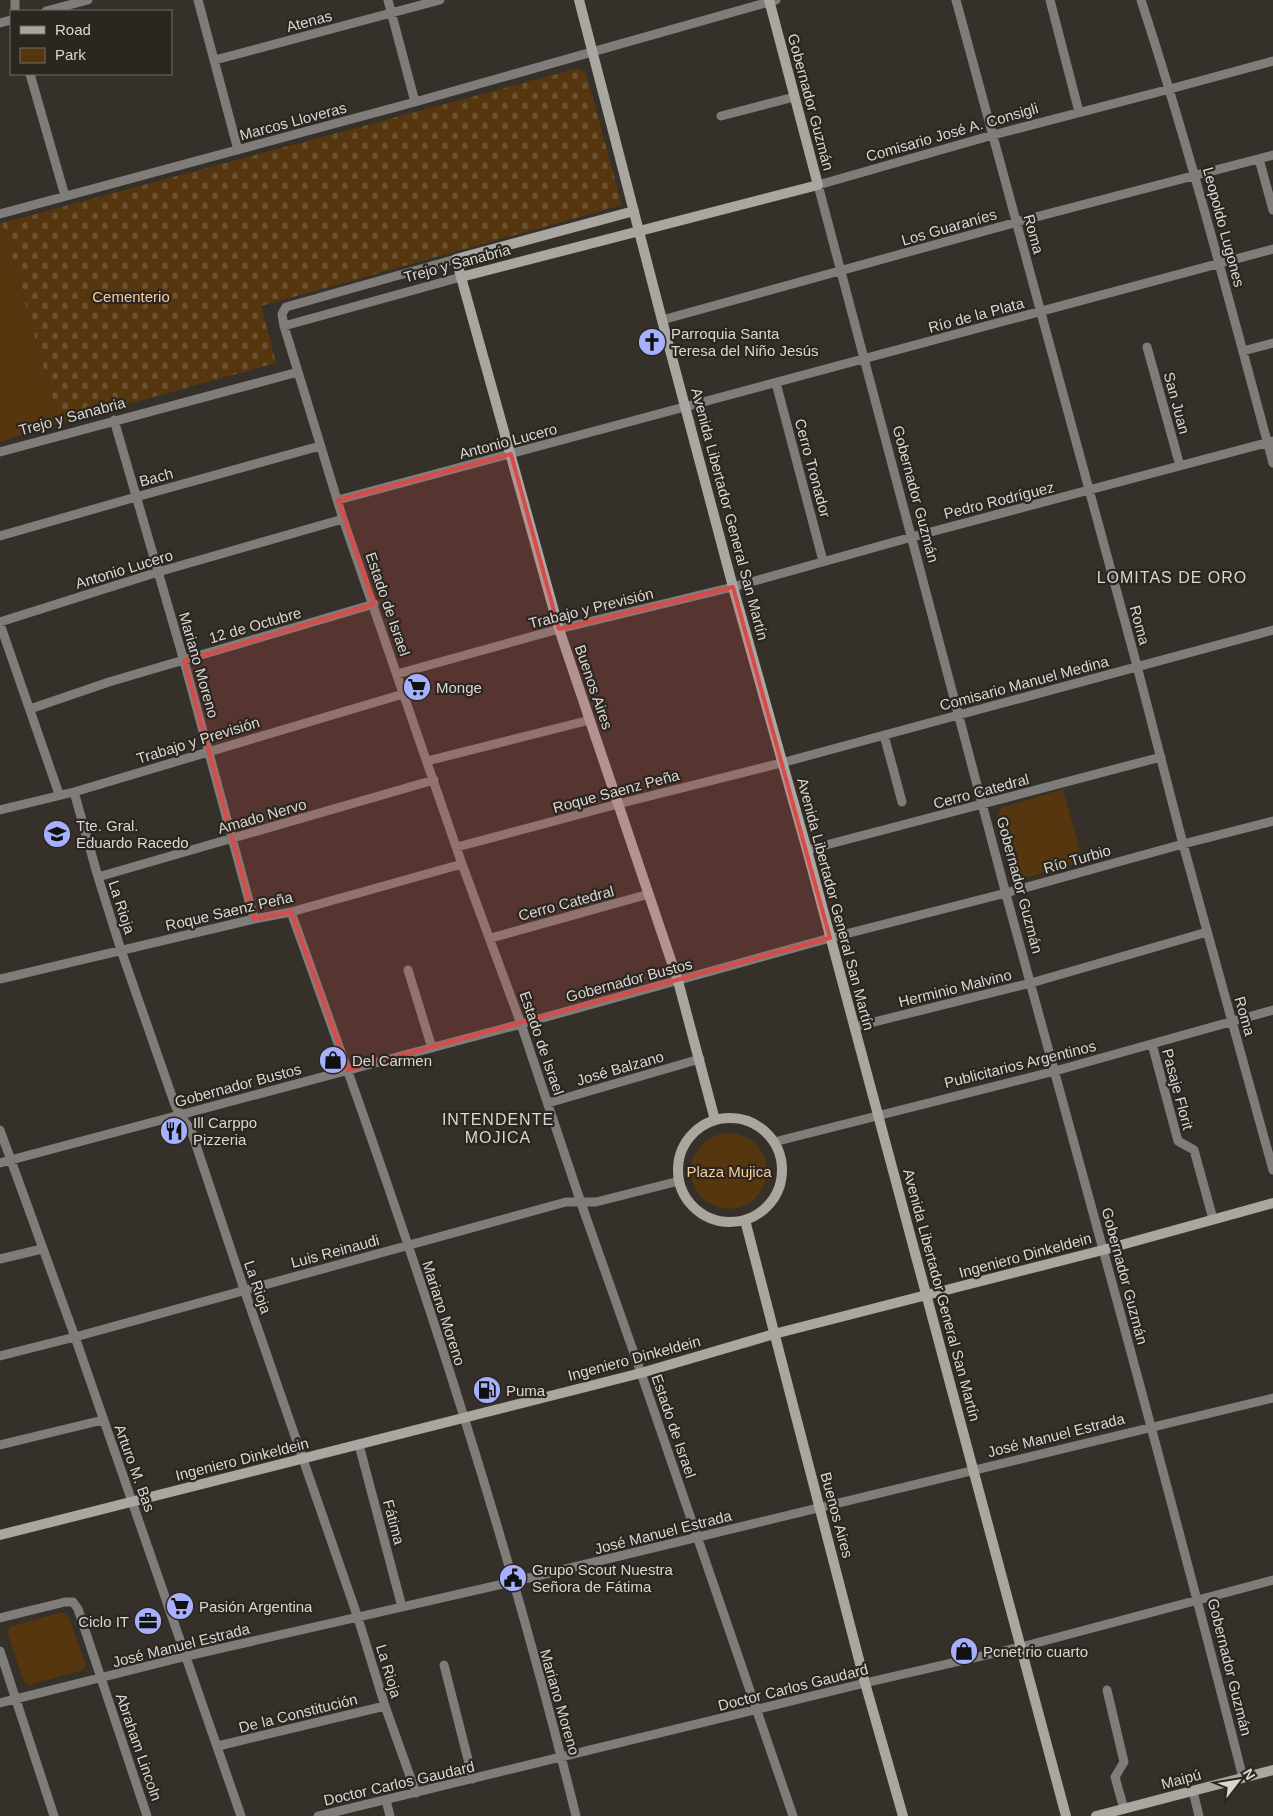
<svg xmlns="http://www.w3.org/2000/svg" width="1273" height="1816" font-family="Helvetica,sans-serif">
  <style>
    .green { fill: #55360e }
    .cemetery { fill: url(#cemetery-stones) }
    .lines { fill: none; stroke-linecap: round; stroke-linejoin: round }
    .minor { stroke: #7f7c79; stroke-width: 9 }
    .secondary { stroke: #aaa6a0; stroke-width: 10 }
    .marked { fill: #d74b4a; fill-opacity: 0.2; stroke: #d74b4a; stroke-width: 4; stroke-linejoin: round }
    .labels { text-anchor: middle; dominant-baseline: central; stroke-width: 4.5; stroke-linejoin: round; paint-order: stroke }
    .street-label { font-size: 15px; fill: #dad6d2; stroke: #2c2621 }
    .park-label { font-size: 15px; fill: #f9cb9a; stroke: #2c2621 }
    .poi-label { font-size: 15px; fill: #dad6d2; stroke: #2c2621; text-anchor: start }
    .neighbourhood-label { font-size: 16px; letter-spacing: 1px; fill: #dad6d2; stroke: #2c2621 }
  </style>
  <defs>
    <pattern id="cemetery-stones" width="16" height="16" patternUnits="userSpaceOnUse" patternTransform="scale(1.25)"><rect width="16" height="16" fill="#55360e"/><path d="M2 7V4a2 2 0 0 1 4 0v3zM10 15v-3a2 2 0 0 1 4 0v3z" fill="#6d5230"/></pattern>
  </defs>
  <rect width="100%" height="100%" fill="#36302a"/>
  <path class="green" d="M2,223L60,423L0,442V224Z
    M1063,789L1083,862L1021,879L1015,876L998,814L1001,808Z
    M691 1171a38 38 0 1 1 76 0a38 38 0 1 1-76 0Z
    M63,1612L68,1616L86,1665L83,1670L29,1685L24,1682L7,1632L11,1626Z"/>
  <path class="cemetery" d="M579,68L586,73L622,205L261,306L276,363L60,423L2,223Z"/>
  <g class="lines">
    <path class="minor" d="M15,0V11
      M198,0L238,150
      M388,0L415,102
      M956,0L1137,666L1183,844L1273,1170
      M1050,0L1079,112
      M1141,0C1191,153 1231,308 1273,463
      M46,11L88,0
      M0,23L11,20
      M215,60L440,0
      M30,74L65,196
      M721,116L794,97
      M1259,159L1273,210
      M0,214L415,102L776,0
      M456,259L286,307L282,314L284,326L343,519L462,864L521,1024L581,1203L641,1373L793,1816
      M662,320L1017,222L1273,155
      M284,326L461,277
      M1147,347L1180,466
      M1243,351L1273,343
      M776,383L823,561
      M114,420L184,661L254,919
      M0,452L298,372
      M338,500L1273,249
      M0,536L136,497L320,446
      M0,622L158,572L343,519
      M0,624L59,794
      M397,674L559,629L733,587L912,537L1273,441
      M30,709L109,682L374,604
      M884,735L902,802
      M427,761L590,720
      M74,792L98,877L121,950L175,1105L180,1115L191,1130L244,1289L358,1618L385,1706L416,1793
      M0,810L74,792L403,694
      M457,847L618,804L781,763L1273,630
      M807,850L1161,757
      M98,877L434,780
      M291,912C351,1079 411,1247 464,1417C505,1548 543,1682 576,1816
      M491,938L649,894
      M408,970L432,1048
      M0,979L254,919L291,912L462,864
      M854,1027L1031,983L1207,932
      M1152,1044L1178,1141L1194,1150L1213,1219
      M548,1103L700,1059
      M0,1130L75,1337L241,1816
      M774,1142L1055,1071L1273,1010
      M0,1163L521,1024L830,938L1006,893L1183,844L1273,821
      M0,1259L42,1249
      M0,1356L75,1337L566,1202H596L679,1181
      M0,1445L103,1420
      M359,1445L402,1607
      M0,1618L65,1602H73L78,1609L147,1816
      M0,1651L54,1816
      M444,1665L473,1779
      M1107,1690L1124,1762L1115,1777L1124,1809
      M0,1703L187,1656L512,1582L1273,1398
      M218,1746L385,1706
      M1243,1778C1168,1483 1087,1191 1007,898C942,661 883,422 818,185L993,135L1170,89L1273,61
      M1193,1791L1199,1816
      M386,1800L390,1816
      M318,1816L865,1683L1021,1647L1273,1580"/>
    <path class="secondary" d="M579,0L662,320L733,587L807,850L1066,1816
      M634,211L456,259L559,629L678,981L715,1120
      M461,277L818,185L769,0
      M678 1170a52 52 0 1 1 104 0a52 52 0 1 1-104 0Z
      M745,1220L865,1683L903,1816
      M0,1535L641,1373L774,1334L1103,1250L1273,1203
      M1096,1816L1273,1770"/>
  </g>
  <path class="marked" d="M511,454L559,629L733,587L830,938L348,1070L291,912L254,919L184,661L374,604L338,500Z"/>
  <defs>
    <symbol id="church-disc" viewBox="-11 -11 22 22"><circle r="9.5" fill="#a7b0fc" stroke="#2c2621"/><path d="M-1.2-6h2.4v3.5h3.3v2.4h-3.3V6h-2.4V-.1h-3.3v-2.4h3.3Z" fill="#111"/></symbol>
    <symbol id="supermarket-disc" viewBox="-11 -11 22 22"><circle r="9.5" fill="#a7b0fc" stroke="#2c2621"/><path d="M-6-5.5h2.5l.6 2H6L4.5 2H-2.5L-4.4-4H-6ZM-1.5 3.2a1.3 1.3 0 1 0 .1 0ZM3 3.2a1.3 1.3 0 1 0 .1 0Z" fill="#111"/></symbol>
    <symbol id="school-disc" viewBox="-11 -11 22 22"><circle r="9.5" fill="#a7b0fc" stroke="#2c2621"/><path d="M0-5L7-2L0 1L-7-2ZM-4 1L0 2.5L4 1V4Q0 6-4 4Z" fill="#111"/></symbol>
    <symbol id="shop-disc" viewBox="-11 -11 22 22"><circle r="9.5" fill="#a7b0fc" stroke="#2c2621"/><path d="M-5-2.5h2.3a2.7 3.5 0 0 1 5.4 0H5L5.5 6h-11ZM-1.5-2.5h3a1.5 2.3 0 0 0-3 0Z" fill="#111"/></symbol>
    <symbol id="restaurant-disc" viewBox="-11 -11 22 22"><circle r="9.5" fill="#a7b0fc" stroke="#2c2621"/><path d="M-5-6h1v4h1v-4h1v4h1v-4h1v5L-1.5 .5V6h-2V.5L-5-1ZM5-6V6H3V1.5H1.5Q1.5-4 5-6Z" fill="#111"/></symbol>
    <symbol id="fuel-disc" viewBox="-11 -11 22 22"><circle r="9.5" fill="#a7b0fc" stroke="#2c2621"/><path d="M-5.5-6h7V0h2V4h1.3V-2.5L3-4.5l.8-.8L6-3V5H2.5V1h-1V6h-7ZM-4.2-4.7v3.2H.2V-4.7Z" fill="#111"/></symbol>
    <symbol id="civic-disc" viewBox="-11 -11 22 22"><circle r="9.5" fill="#a7b0fc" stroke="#2c2621"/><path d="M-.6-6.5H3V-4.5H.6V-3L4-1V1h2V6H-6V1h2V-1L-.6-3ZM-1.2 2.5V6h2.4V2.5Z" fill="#111"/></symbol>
    <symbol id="office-disc" viewBox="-11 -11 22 22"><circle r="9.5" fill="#a7b0fc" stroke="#2c2621"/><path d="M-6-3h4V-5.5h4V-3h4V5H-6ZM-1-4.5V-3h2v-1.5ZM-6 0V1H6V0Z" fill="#111"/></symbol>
  </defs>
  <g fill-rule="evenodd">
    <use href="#church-disc" x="636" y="326" width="32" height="32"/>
    <use href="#supermarket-disc" x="401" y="671" width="32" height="32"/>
    <use href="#school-disc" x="41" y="818" width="32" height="32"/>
    <use href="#shop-disc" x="317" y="1044" width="32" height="32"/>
    <use href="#restaurant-disc" x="158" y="1115" width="32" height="32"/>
    <use href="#fuel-disc" x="471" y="1374" width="32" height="32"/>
    <use href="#civic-disc" x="497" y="1562" width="32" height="32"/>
    <use href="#supermarket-disc" x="164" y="1590" width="32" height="32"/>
    <use href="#office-disc" x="132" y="1605" width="32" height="32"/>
    <use href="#shop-disc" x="948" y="1635" width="32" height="32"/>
  </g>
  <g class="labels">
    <g class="street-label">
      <text transform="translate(309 21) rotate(-15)">Atenas</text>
      <text transform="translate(811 102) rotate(75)">Gobernador Guzmán</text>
      <text transform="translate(293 121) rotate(-15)">Marcos Lloveras</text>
      <text transform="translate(952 132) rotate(-16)">Comisario José A. Consigli</text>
      <text transform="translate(949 227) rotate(-16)">Los Guaraníes</text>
      <text transform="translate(1224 227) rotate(75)">Leopoldo Lugones</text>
      <text transform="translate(1034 234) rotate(75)">Roma</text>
      <text transform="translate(457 263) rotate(-15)">Trejo y Sanabria</text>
      <text transform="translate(976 315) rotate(-15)">Río de la Plata</text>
      <text transform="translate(1177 403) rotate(75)">San Juan</text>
      <text transform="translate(72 416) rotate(-15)">Trejo y Sanabria</text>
      <text transform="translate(508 441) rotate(-15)">Antonio Lucero</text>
      <text transform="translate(813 468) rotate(75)">Cerro Tronador</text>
      <text transform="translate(156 477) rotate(-15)">Bach</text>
      <text transform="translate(916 494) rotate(75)">Gobernador Guzmán</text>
      <text transform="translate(999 500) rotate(-14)">Pedro Rodríguez</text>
      <text transform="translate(730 514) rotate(75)">Avenida Libertador General San Martín</text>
      <text transform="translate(124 569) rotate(-17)">Antonio Lucero</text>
      <text transform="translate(388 604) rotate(71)">Estado de Israel</text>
      <text transform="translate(591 608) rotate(-14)">Trabajo y Previsión</text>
      <text transform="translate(255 625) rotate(-16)">12 de Octubre</text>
      <text transform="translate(1140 625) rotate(75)">Roma</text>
      <text transform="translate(199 665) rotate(74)">Mariano Moreno</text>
      <text transform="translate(1024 683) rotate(-15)">Comisario Manuel Medina</text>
      <text transform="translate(594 687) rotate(71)">Buenos Aires</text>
      <text transform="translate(198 740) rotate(-17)">Trabajo y Previsión</text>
      <text transform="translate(616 791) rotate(-15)">Roque Saenz Peña</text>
      <text transform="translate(981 791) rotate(-15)">Cerro Catedral</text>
      <text transform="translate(262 816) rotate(-16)">Amado Nervo</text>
      <text transform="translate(1077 859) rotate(-16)">Río Turbio</text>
      <text transform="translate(1020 885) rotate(75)">Gobernador Guzmán</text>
      <text transform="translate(566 903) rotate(-15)">Cerro Catedral</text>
      <text transform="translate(836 904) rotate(75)">Avenida Libertador General San Martín</text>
      <text transform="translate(122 907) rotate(72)">La Rioja</text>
      <text transform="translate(229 911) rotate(-13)">Roque Saenz Peña</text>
      <text transform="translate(629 980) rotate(-15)">Gobernador Bustos</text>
      <text transform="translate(955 988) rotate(-14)">Herminio Malvino</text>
      <text transform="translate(1245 1016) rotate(74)">Roma</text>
      <text transform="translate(542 1043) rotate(71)">Estado de Israel</text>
      <text transform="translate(1020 1064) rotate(-14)">Publicitarios Argentinos</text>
      <text transform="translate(620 1068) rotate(-16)">José Balzano</text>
      <text transform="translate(238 1085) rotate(-15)">Gobernador Bustos</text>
      <text transform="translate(1178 1089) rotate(75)">Pasaje Florit</text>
      <text transform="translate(335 1251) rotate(-15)">Luis Reinaudi</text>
      <text transform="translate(1025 1255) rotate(-15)">Ingeniero Dinkeldein</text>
      <text transform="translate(1125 1276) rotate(75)">Gobernador Guzmán</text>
      <text transform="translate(258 1287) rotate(71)">La Rioja</text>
      <text transform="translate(942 1295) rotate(75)">Avenida Libertador General San Martín</text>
      <text transform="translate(444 1313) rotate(72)">Mariano Moreno</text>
      <text transform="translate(634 1358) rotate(-15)">Ingeniero Dinkeldein</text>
      <text transform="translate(674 1426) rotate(71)">Estado de Israel</text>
      <text transform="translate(1056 1435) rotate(-14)">José Manuel Estrada</text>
      <text transform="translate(242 1459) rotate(-14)">Ingeniero Dinkeldein</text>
      <text transform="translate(135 1468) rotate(70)">Arturo M. Bas</text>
      <text transform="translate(837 1515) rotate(75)">Buenos Aires</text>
      <text transform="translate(394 1522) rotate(75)">Fátima</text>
      <text transform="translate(663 1532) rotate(-14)">José Manuel Estrada</text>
      <text transform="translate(181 1645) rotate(-14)">José Manuel Estrada</text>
      <text transform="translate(1230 1667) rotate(76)">Gobernador Guzmán</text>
      <text transform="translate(389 1671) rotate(73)">La Rioja</text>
      <text transform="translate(793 1687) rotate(-14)">Doctor Carlos Gaudard</text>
      <text transform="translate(560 1702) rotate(74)">Mariano Moreno</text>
      <text transform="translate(298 1713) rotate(-14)">De la Constitución</text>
      <text transform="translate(139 1747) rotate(71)">Abraham Lincoln</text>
      <text transform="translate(1181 1779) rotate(-15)">Maipú</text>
      <text transform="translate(399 1783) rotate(-13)">Doctor Carlos Gaudard</text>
    </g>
    <g class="park-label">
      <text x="131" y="296">Cementerio</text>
      <text x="729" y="1171">Plaza Mujica</text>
    </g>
    <g class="poi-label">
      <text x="671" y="333">Parroquia Santa<tspan x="671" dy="17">Teresa del Niño Jesús</tspan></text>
      <text x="436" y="687">Monge</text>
      <text x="76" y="825">Tte. Gral.<tspan x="76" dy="17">Eduardo Racedo</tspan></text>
      <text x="352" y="1060">Del Carmen</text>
      <text x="193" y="1122">Ill Carppo<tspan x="193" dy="17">Pizzeria</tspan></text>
      <text x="506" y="1390">Puma</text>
      <text x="532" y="1569">Grupo Scout Nuestra<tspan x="532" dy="17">Señora de Fátima</tspan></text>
      <text x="199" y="1606">Pasión Argentina</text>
      <text x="129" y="1621" text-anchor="end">Ciclo IT</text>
      <text x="983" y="1651">Pcnet rio cuarto</text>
    </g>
    <g class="neighbourhood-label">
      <text x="1172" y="577">LOMITAS DE ORO</text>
      <text x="498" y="1119">INTENDENTE<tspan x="498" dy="18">MOJICA</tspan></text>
    </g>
  </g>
  <rect x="10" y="10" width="162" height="65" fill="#2c2621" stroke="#726c68"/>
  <rect x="20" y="26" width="25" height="8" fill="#aaa6a0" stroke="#726c68"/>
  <text x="55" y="35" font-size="15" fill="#dad6d2">Road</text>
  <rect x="20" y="48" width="25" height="15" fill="#55360e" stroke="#726c68"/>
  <text x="55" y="60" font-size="15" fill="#dad6d2">Park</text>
  <g transform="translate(1238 1781) rotate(59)" stroke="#2c2621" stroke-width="4" paint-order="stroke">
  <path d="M0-4L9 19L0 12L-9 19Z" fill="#dad6d2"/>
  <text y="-8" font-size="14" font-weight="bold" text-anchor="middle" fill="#dad6d2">N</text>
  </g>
</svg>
